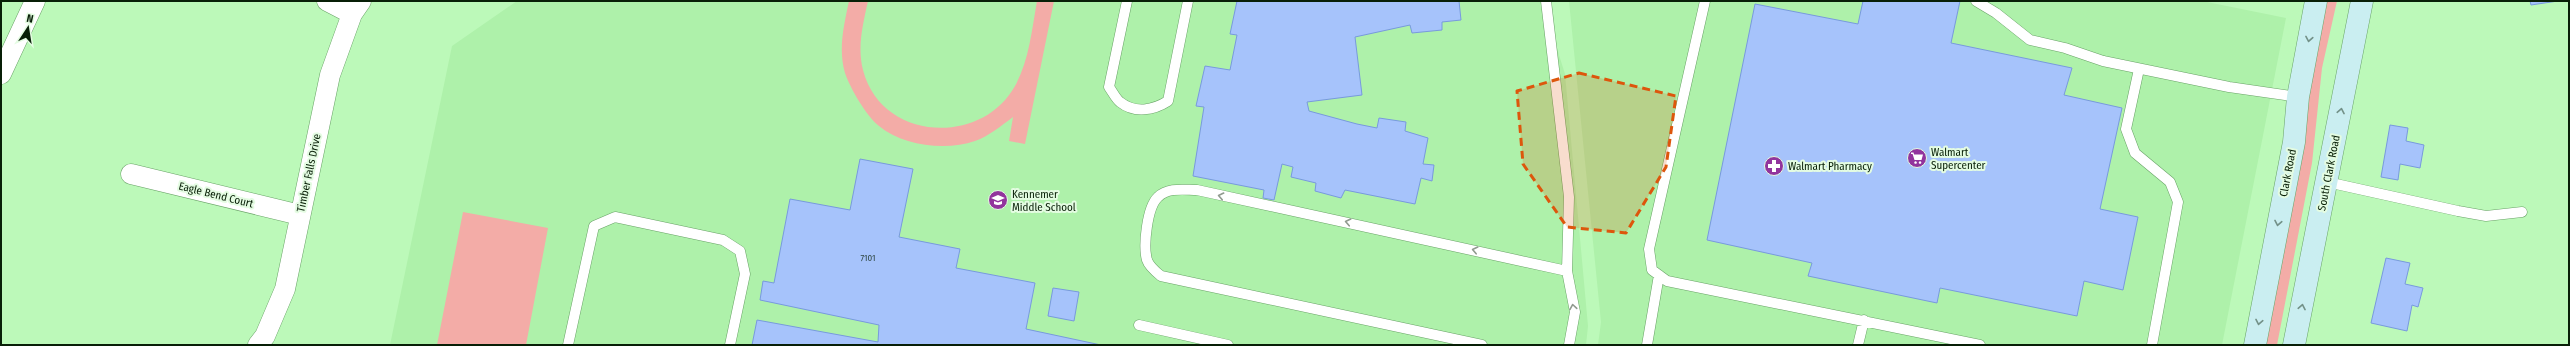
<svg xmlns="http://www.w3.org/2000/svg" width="2570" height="346" font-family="'Fira Sans Condensed',sans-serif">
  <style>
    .built { fill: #aef1aa }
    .green { fill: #f3aca7 }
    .building { fill: #a6c3fb; stroke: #789add }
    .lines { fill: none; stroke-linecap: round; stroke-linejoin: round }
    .service-casing { stroke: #69a367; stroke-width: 11 }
    .minor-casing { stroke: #69a367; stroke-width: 21 }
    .secondary-casing { stroke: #69a367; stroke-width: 23 }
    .service { stroke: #fff; stroke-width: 10 }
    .minor { stroke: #fff; stroke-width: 20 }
    .secondary { stroke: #caeef1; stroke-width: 22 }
    .oneway { stroke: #739188 }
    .oneway2 { stroke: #909a8f }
    .marked { fill: #dd560c; fill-opacity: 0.2; stroke: #dd560c; stroke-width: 3; stroke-dasharray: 8 5; stroke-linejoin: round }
    .labels { text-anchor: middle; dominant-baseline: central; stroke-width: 4; stroke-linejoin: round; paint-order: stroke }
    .number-label { font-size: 9px; fill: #304844 }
    .poi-label { font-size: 11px; fill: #081f07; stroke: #e4fce2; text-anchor: start }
    .street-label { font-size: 11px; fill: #081f07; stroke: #e4fce2 }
  </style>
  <rect width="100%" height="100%" fill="#bcf9b9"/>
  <path class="built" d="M517,1H1542L1565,74L1588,326L1586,345H390L452,46Z
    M1569,1H2202L2286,18L2222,345H1598L1601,322Z"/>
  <path class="green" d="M849,1H868C863,24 857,47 863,70C881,141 981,147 1015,86C1029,61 1032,29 1037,1H1054L1025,144L1009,141L1013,117C1001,126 989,136 975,141C946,151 903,146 879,126C867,117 850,88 845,73C838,49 844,25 849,1Z
    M2326,1H2337L2322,68L2312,163L2277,345H2257Z
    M463,212L548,228L526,345H437Z"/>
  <path class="building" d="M1237,1H1459L1461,20L1442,22V30L1412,33L1410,25L1355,37L1362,95L1307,102L1309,111L1357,124L1377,128L1379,118L1406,122L1405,131L1428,138L1423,164L1434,165L1432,181L1421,178L1415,204L1345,190L1341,198L1315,191L1316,183L1291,177L1293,167L1282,164L1274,200L1263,198L1264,190L1193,176L1204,107L1196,106L1205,66L1230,70L1237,35L1230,34Z
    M1863,1H1960L1951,43L2072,68L2064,95L2122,108L2100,209L2138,217L2123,290L2084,281L2077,316L1940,288L1937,303L1808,276L1812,263L1707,240L1755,4L1858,24Z
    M2530,1H2558L2531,5Z
    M2390,125L2408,128L2406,141L2424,145L2420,168L2400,164L2398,180L2381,177Z
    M860,159L913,169L899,237L960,249L956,268L1035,283L1026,329L1101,345H752L757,320L878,342L879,325L760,300L763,281L774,283L790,199L850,210Z
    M2386,258L2410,263L2405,284L2423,288L2418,307L2412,305L2407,331L2371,323Z
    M1053,288L1079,292L1074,321L1048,316Z"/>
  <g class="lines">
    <defs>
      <path id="service" d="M1127,1L1109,87C1112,91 1116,99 1120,102C1135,114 1154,110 1168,101L1188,1
        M1546,1L1569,197L1567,271
        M1705,1L1649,249L1652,270L1667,281L1980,345
        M1976,1L1996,13L2030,40L2065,48L2103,61L2229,87L2298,97
        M2139,69L2126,129L2135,153L2170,182L2178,202L2152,345
        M2327,182L2458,211L2486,216L2522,212
        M1139,325L1228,345
        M568,345L594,226L615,217L723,240L740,251L745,274L730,345
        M1482,345L1161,276C1156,272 1149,266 1147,260C1143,246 1147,207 1158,197C1168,187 1184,190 1197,190L1567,271L1575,312L1569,345
        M1647,345L1659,275
        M1858,345L1864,320"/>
      <path id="minor" d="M327,1L352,14
        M1,74L35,1
        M131,174L300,215
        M258,345L265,336L285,289L330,75L352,14L361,1"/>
      <path id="secondary" d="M2255,345L2294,142L2298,97L2316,1
        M2294,345L2362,1"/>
    </defs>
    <use href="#service" class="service-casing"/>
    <use href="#minor" class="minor-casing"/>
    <use href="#secondary" class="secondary-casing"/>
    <use href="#service" class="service"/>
    <use href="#minor" class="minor"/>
    <use href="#secondary" class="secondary"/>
  </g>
  <defs><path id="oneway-chevron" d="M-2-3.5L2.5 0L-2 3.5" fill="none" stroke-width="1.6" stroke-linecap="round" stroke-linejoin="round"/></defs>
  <g class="oneway">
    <use href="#oneway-chevron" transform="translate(2309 39) rotate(100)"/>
    <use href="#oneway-chevron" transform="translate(2341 111) rotate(-79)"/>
    <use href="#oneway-chevron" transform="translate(2278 223) rotate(101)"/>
    <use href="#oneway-chevron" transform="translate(2302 307) rotate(-79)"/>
    <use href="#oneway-chevron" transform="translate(2259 322) rotate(101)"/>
  </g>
  <g class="oneway2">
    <use href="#oneway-chevron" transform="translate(1221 196) rotate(-168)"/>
    <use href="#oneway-chevron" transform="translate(1348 222) rotate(-168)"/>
    <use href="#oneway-chevron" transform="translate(1475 250) rotate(-167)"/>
    <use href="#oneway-chevron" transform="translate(1573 307) rotate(-99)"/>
  </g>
  <path class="marked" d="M1579,73L1676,96L1666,167L1626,233L1567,227L1523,164L1517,91Z"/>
  <defs>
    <symbol id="supermarket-disc" viewBox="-11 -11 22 22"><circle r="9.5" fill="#92349d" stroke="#e4fce2"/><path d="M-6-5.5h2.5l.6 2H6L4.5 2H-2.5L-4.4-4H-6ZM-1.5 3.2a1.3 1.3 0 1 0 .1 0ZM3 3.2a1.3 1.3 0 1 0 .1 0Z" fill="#fff"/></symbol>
    <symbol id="pharmacy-disc" viewBox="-11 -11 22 22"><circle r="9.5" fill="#92349d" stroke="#e4fce2"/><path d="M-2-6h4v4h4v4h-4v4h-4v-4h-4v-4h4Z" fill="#fff"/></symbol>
    <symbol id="school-disc" viewBox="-11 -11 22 22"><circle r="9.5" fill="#92349d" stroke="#e4fce2"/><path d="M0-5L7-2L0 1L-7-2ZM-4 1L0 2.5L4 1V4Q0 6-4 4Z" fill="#fff"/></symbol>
  </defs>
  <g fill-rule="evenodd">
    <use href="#supermarket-disc" x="1906" y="147" width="22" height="22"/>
    <use href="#pharmacy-disc" x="1763" y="155" width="22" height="22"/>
    <use href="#school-disc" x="987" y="189" width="22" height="22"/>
  </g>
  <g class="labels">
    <g class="number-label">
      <text x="868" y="258">7101</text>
    </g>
    <g class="poi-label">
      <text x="1931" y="152">Walmart<tspan x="1931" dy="13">Supercenter</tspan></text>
      <text x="1788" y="166">Walmart Pharmacy</text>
      <text x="1012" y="194">Kennemer<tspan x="1012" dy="13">Middle School</tspan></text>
    </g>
    <g class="street-label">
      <text transform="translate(309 173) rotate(-78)">Timber Falls Drive</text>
      <text transform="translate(2288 173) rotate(-79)">Clark Road</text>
      <text transform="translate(2329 173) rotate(-79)">South Clark Road</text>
      <text transform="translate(216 195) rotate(14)">Eagle Bend Court</text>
    </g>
  </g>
  <rect width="2570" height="346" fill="none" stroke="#081f07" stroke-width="4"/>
  <g transform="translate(28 28) rotate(12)" stroke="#e4fce2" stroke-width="3" paint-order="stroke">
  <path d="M0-3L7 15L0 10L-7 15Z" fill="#081f07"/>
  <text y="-6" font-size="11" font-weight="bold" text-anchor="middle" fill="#081f07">N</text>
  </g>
</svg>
